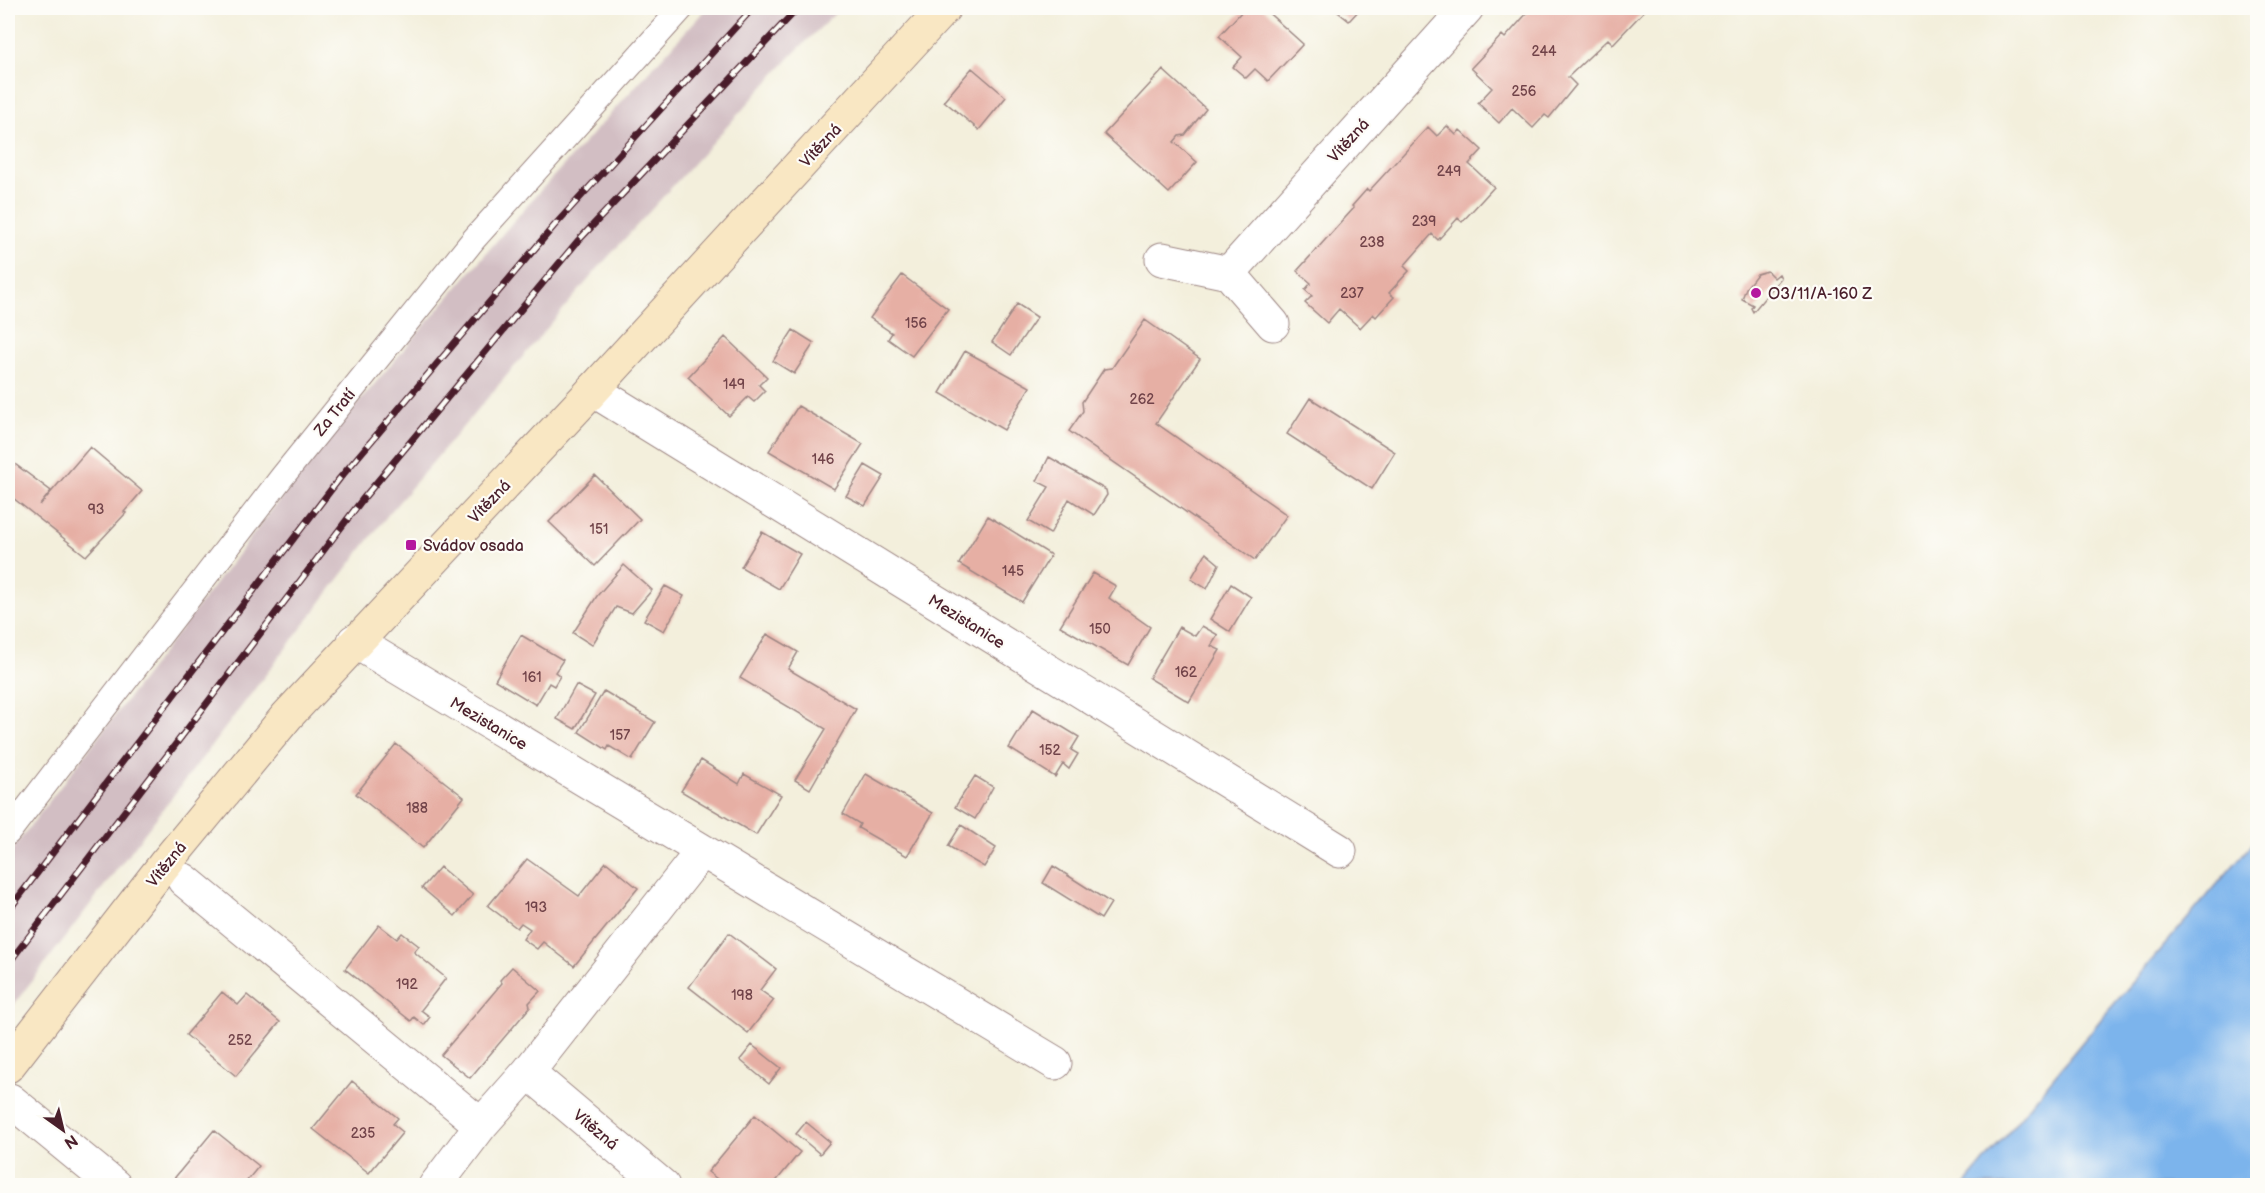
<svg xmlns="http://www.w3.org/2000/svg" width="2265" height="1193" font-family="'Balsamiq Sans',sans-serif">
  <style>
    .industrial { fill: #d2bec3 }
    .water { fill: #7cb4ec; stroke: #636a8c; stroke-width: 1.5 }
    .building { fill: #e6afa4 }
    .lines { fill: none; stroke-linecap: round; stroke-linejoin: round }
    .service-casing { stroke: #9e8784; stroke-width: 26 }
    .minor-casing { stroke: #9e8784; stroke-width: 35 }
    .secondary-casing { stroke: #9e8784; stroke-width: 35 }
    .service { stroke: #fff; stroke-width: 24 }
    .minor { stroke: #fff; stroke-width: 33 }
    .secondary { stroke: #f9e7c3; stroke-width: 33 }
    .rail-casing { stroke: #4a1f2b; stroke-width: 7 }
    .rail { stroke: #fdfcf7; stroke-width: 4.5; stroke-dasharray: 14; stroke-linecap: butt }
    .poi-dot { fill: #b5179e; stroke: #fdfcf7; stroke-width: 2 }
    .labels { text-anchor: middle; stroke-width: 4.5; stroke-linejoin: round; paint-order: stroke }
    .number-label { font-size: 14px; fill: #714349 }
    .street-label { font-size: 16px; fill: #4a1f2b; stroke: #fdfcf7 }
    .poi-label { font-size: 16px; fill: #4a1f2b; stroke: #fdfcf7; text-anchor: start }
  </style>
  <rect width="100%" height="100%" fill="#fdfcf7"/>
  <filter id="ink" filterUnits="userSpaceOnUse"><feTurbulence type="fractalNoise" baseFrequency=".0167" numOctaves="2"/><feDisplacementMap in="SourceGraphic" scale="12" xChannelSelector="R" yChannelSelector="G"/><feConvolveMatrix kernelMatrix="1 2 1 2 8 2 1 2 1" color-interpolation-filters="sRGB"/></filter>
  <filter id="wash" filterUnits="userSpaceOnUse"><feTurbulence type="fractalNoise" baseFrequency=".008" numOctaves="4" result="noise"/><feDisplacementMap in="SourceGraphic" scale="24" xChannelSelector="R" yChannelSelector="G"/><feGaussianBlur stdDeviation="1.35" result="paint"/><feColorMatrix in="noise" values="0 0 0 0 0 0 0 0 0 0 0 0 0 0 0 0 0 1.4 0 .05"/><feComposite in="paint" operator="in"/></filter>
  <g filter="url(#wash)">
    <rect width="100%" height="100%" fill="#f3efdc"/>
    <path class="industrial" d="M707 8H841L794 53 600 266 387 516 8 1012V855L313 456 529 203Z"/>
    <path class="water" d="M2257 838V1185H1965L2102 1018Z"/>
    <g id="blocks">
      <path class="building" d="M1245 8H1263L1303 44 1268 81 1255 69 1246 78 1233 67 1242 57 1219 36Z
        M1333 8H1361L1349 21Z
        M1528 8H1647L1613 44 1608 39 1568 77 1576 85 1549 118 1545 115 1533 128 1512 108 1499 123 1478 103 1492 88 1471 68 1502 35 1505 38 1528 12 1526 10Z
        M972 68 1006 97 979 130 944 101Z
        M1163 70 1206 109 1185 135 1179 136 1174 142 1197 162 1169 193 1104 134Z
        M1447 126 1456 135 1460 130 1482 150 1469 164 1494 187 1462 222 1458 218 1438 240 1432 234 1404 266 1409 271 1389 293 1394 297 1376 317 1373 314 1360 328 1339 309 1327 323 1305 303 1312 296 1305 290 1311 283 1297 271 1354 208 1352 206 1367 189 1369 191 1428 127 1437 136Z
        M1767 271 1774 278 1779 274 1781 278 1753 312 1751 308 1753 305 1742 299 1746 288 1757 274Z
        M902 275 948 309 912 356 888 339 892 333 870 318Z
        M1017 304 1037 317 1011 355 992 342Z
        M1145 320 1200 359 1156 423 1287 515 1255 560 1069 431 1083 411 1082 402 1104 369 1112 368Z
        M793 330 814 343 794 374 773 361Z
        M725 337 767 377 759 385 765 391 754 402 748 397 729 416 688 377Z
        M965 351 1030 387 1004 430 940 393Z
        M1310 398 1395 452 1372 489 1287 434Z
        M798 406 863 444 834 489 769 451Z
        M90 447 142 491 124 512 126 513 86 556 8 494V459L51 491 40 505Z
        M1049 457 1106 490 1107 495 1094 515 1069 499 1050 534 1028 521 1049 487 1037 481Z
        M865 465 884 476 865 506 846 496Z
        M595 475 640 519 595 566 549 522Z
        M988 516 1051 555 1022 602 959 564Z
        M762 532 800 554 779 589 741 567Z
        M1206 553 1219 564 1207 589 1191 579Z
        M624 565 652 590 632 613 616 607 592 645 573 633 597 596Z
        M1093 573 1116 586 1109 598 1150 627 1128 665 1060 626Z
        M1231 584 1251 597 1230 632 1210 619Z
        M665 586 684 596 664 631 644 620Z
        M1202 626 1218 635 1211 646 1220 650 1189 702 1149 678 1179 627 1195 636Z
        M767 634 798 652 788 669 856 709 810 789 795 780 826 729 740 678Z
        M521 635 563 660 555 672 560 676 554 686 549 683 536 705 495 680Z
        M576 685 595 695 575 729 557 719Z
        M604 691 655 722 632 760 609 746 607 750 579 732Z
        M1033 709 1079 737 1071 750 1078 754 1069 769 1063 764 1055 777 1009 748Z
        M396 744 464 797 423 848 356 794Z
        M701 760 739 784 744 774 781 795 756 835 681 791Z
        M866 774 933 813 907 856 858 828 860 824 843 814Z
        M975 776 993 787 975 819 955 807Z
        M961 825 996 848 984 867 948 846Z
        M527 859 579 896 606 862 638 888 574 966 543 942 537 949 523 939 530 929 521 923 517 928 488 906Z
        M1053 866 1111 903 1101 919 1043 883Z
        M440 867 473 895 455 916 422 888Z
        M379 925 397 939 402 933 419 946 414 952 446 978 421 1010 430 1017 424 1025 414 1017 411 1021 345 969Z
        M729 933 776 969 760 990 774 1000 748 1033 689 987Z
        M512 967 540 991 529 1003 530 1007 470 1078 441 1055 502 983 500 980Z
        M222 992 238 1005 247 995 280 1022 236 1076 186 1035Z
        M752 1045 781 1068 769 1084 740 1060Z
        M352 1081 398 1118 393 1124 403 1132 369 1173 313 1129Z
        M755 1115 800 1152 773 1185H725L708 1172Z
        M806 1122 830 1142 820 1154 796 1134Z
        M214 1130 259 1166 245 1183 248 1185H185L177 1179 172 1181Z"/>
    </g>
  </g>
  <g filter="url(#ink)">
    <use href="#blocks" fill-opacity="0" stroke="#9e8784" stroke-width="1.5"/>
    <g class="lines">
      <defs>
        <path id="service" d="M8 833 282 477 474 239 682 8"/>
        <path id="minor" d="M1162 259 1229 273 1467 8
          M1229 273 1273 324
          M593 390 1340 851
          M354 641 1055 1063
          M184 880 481 1125
          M528 1072 663 1186
          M10 1100 115 1186
          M435 1186 481 1125 528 1072 702 851"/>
        <path id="secondary" d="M8 1066 164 865 287 716 593 390 944 8"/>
      </defs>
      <use href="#service" class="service-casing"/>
      <use href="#minor" class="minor-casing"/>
      <use href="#secondary" class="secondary-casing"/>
      <use href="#service" class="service"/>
      <use href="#minor" class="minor"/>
      <use href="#secondary" class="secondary"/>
      <defs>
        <path id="rail" d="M8 911 340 478 554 226 753 8
          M8 964 362 500 577 242 798 8"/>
      </defs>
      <use href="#rail" class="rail-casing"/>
      <use href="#rail" class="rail"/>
    </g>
  </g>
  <g class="poi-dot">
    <circle cx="1756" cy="293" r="6"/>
    <rect x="405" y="539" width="12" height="12" rx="3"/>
  </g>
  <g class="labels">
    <g class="number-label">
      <text x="1544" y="56">244</text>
      <text x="1524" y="96">256</text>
      <text x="1449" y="176">249</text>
      <text x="1424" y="226">239</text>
      <text x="1372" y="247">238</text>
      <text x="1352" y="298">237</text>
      <text x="916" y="328">156</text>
      <text x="734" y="389">149</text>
      <text x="1142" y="404">262</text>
      <text x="823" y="464">146</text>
      <text x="96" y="514">93</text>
      <text x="599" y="534">151</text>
      <text x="1013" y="576">145</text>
      <text x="1100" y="634">150</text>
      <text x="1186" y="677">162</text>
      <text x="532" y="682">161</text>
      <text x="620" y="740">157</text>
      <text x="1050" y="755">152</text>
      <text x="417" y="813">188</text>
      <text x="536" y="912">193</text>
      <text x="407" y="989">192</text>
      <text x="742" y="1000">198</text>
      <text x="240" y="1045">252</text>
      <text x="363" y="1138">235</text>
    </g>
    <g class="street-label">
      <text transform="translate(1348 140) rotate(-48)" y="6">Vítězná</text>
      <text transform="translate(820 145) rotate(-47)" y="6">Vítězná</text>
      <text transform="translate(334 412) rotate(-51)" y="6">Za Tratí</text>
      <text transform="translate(489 501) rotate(-46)" y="6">Vítězná</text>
      <text transform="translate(967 621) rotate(32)" y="6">Mezistanice</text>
      <text transform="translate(489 723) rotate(31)" y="6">Mezistanice</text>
      <text transform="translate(166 864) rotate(-51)" y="6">Vítězná</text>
      <text transform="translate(596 1129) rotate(40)" y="6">Vítězná</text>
    </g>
    <g class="poi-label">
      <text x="1768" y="299">O3/11/A-160 Z</text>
      <text x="423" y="551">Svádov osada</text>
    </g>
  </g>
  <rect width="2265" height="1193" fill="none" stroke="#fdfcf7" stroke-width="30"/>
  <g transform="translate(63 1130) rotate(146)" stroke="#fdfcf7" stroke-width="4.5" paint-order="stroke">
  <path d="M0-4.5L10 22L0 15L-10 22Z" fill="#4a1f2b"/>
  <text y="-9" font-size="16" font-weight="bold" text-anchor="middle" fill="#4a1f2b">N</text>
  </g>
</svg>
